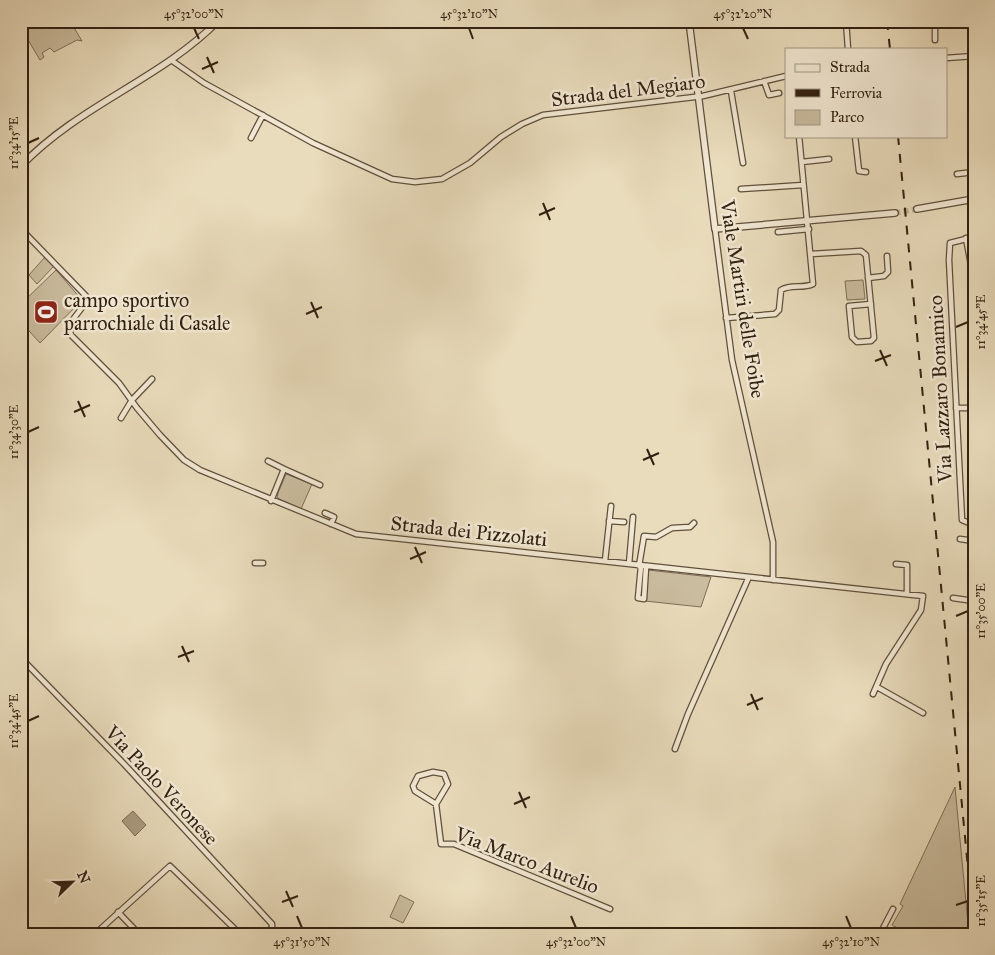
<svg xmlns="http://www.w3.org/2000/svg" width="995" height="955" font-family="'IM FELL Great Primer',serif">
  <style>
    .green { fill: #cabc9f; stroke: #7e6e58 }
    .water { fill: #aa9c82; stroke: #7a6a55 }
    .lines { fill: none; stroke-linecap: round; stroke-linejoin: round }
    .tertiary-tunnel { stroke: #c4b69a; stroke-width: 5.5; stroke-dasharray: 5.5 3; stroke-linecap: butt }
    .minor-casing { stroke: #5f4f3c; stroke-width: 7 }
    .tertiary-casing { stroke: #5f4f3c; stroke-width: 8 }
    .minor { stroke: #f1e8d3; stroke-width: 4.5 }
    .tertiary { stroke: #f1e8d3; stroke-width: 5.5 }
    .rail { stroke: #312011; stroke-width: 2; stroke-dasharray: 9 9; stroke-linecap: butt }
    .ticks { fill: none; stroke: #312011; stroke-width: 2 }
    .labels { text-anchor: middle; stroke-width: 5; stroke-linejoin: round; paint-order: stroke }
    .street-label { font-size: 20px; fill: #312011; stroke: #f1e8d3 }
    .poi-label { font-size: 20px; fill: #312011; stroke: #f1e8d3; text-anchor: start }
    .neatline { fill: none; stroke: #312011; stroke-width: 2 }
    .ticks-label { font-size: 12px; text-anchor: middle; fill: #312011 }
  </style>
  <rect width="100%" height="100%" fill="#e9dcbc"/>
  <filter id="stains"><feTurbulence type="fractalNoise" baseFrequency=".004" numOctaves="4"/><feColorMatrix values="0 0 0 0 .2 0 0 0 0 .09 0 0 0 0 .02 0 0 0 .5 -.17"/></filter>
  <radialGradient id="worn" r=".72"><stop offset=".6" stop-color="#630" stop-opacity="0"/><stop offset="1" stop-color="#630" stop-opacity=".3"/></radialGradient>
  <path class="green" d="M21 21H35L40 29 48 24 51 28 58 24 57 21H70L82 41 77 40 54 52 50 48 42 53 44 57 40 60 21 28Z
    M45 257 54 266 37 284 29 275Z
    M56 270 82 300 40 343 21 322V304Z
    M863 280 865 299 847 300 845 281Z
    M286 474 312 484 301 509 277 498 278 493Z
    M648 570 711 577 701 607 645 601Z
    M955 787 969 934H918L909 929 906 933 892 925 903 906 900 904Z
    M400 895 414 902 403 923 390 917Z"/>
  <path class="water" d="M133 811 146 825 135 836 122 821Z"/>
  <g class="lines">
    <path class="tertiary-tunnel" d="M895 213 917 209"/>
    <defs>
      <path id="minor" d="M846 21 848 49
        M935 40V21
        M946 58 974 56
        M171 60 204 83 313 143 392 179 415 182 442 179 470 163 501 137 522 124 543 115 703 96 786 76
        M764 81 769 95 779 93
        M731 91 743 163
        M855 136 859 171 866 172
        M251 138 263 115
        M802 162 829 159
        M957 174 974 172
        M741 189 803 185
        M21 229 86 296 87 301 68 326 71 335 119 383 137 408 160 435 184 460 200 470 356 534 923 596 921 610 886 664 873 694
        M715 229 732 360 773 542V580
        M778 232 809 229
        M974 237 950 243 949 260 962 520 974 525
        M966 238 974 281
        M811 254 861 251 866 255 874 338 871 341 857 342 852 337 849 306 871 304
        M868 278 884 276 888 272 887 256
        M726 318 775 314 779 310 781 290C791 284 803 289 813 284L799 136
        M956 408H974
        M121 418 132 400 152 379
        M268 461 284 469
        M271 501 284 469 320 485
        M325 513 334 517 331 524
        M609 521 624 522
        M960 539 974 541
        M605 561 611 506
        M255 563H263
        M629 564 633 517
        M896 564 907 565V594
        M639 566 644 536 656 537 672 528 690 527 694 523
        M641 566 638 598 644 599 646 567
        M953 598 974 601
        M21 658 125 765 272 924V928L265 934
        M877 687 923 713
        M675 749 688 714 748 579
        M433 772 444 774 448 784 436 804 415 791 413 786 418 776Z
        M436 804 441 844H454L610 909
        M118 912 139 934
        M95 934 170 866 240 934
        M880 934 893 909"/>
      <path id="tertiary" d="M689 21 715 229 895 213
        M21 166C79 105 161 79 218 21
        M917 209 974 199"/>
    </defs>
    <use href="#minor" class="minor-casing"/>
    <use href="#tertiary" class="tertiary-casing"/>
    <use href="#minor" class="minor"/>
    <use href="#tertiary" class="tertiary"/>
    <path class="rail" d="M887 21 890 49
      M898 136 974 931"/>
  </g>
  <path class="ticks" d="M194 28 199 39M469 28 473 39M743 28 748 39M207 57 214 73M202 69 218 62M28 143 39 138M543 203 550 220M539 215 555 208M311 302 318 318M306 314 322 307M956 327 968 322M880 350 887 366M875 361 891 355M78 401 85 417M74 412 90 405M28 432 39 427M647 449 654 465M643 460 659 453M415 547 422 563M410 559 426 552M956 616 968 611M182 646 189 662M178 657 194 651M751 694 758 710M747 705 763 698M28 721 39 716M519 792 526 808M514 804 530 797M286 891 293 907M282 902 298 896M956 905 968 901M297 916 302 928M571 916 576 928M846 916 851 928"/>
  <defs>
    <symbol id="stadium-square" viewBox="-11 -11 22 22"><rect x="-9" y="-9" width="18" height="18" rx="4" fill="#8f2418" stroke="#f1e8d3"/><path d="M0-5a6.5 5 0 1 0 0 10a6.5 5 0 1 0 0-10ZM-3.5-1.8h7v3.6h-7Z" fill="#fff"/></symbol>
  </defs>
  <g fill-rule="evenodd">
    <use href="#stadium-square" x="32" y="298" width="28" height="28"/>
  </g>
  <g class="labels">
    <g class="street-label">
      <text transform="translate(628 90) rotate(-7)" y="7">Strada del Megiaro</text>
      <text transform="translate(743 299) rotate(81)" y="7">Viale Martiri delle Foibe</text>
      <text transform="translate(940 389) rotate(-93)" y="7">Via Lazzaro Bonamico</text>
      <text transform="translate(469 531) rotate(6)" y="7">Strada dei Pizzolati</text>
      <text transform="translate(162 785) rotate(47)" y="7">Via Paolo Veronese</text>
      <text transform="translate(527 860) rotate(21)" y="7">Via Marco Aurelio</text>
    </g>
    <g class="poi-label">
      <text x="64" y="307">campo sportivo<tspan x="64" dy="23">parrochiale di Casale</tspan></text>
    </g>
  </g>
  <rect width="995" height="955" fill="none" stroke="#e9dcbc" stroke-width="55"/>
  <rect x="785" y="48" width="162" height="90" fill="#f1e8d3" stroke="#a49885"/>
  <rect x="795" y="64" width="25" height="8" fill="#f1e8d3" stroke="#a49885"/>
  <text x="830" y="72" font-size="15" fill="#312011">Strada</text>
  <rect x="795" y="89" width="25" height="8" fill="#312011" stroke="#a49885"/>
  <text x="830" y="98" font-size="15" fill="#312011">Ferrovia</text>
  <rect x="795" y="110" width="25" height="15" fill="#cabc9f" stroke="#a49885"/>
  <text x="830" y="122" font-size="15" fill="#312011">Parco</text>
  <g transform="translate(72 882) rotate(67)" stroke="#f1e8d3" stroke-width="4" paint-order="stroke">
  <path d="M0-4L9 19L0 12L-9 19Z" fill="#312011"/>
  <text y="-8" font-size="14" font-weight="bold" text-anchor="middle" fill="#312011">N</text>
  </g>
  <rect x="28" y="28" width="940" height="900" class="neatline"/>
  <g class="ticks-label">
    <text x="194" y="18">45°32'00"N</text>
    <text x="469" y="18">45°32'10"N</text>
    <text x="743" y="18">45°32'20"N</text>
    <text transform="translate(14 143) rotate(-90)" y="4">11°34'15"E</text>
    <text transform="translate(981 322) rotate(-90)" y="4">11°34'45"E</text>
    <text transform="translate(14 432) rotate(-90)" y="4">11°34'30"E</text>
    <text transform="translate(981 611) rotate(-90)" y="4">11°35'00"E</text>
    <text transform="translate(14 721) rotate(-90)" y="4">11°34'45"E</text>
    <text transform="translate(981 901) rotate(-90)" y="4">11°35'15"E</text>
    <text x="302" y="946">45°31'50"N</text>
    <text x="576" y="946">45°32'00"N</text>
    <text x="851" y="946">45°32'10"N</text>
  </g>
  <rect width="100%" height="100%" filter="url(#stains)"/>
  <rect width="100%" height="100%" fill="url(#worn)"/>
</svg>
